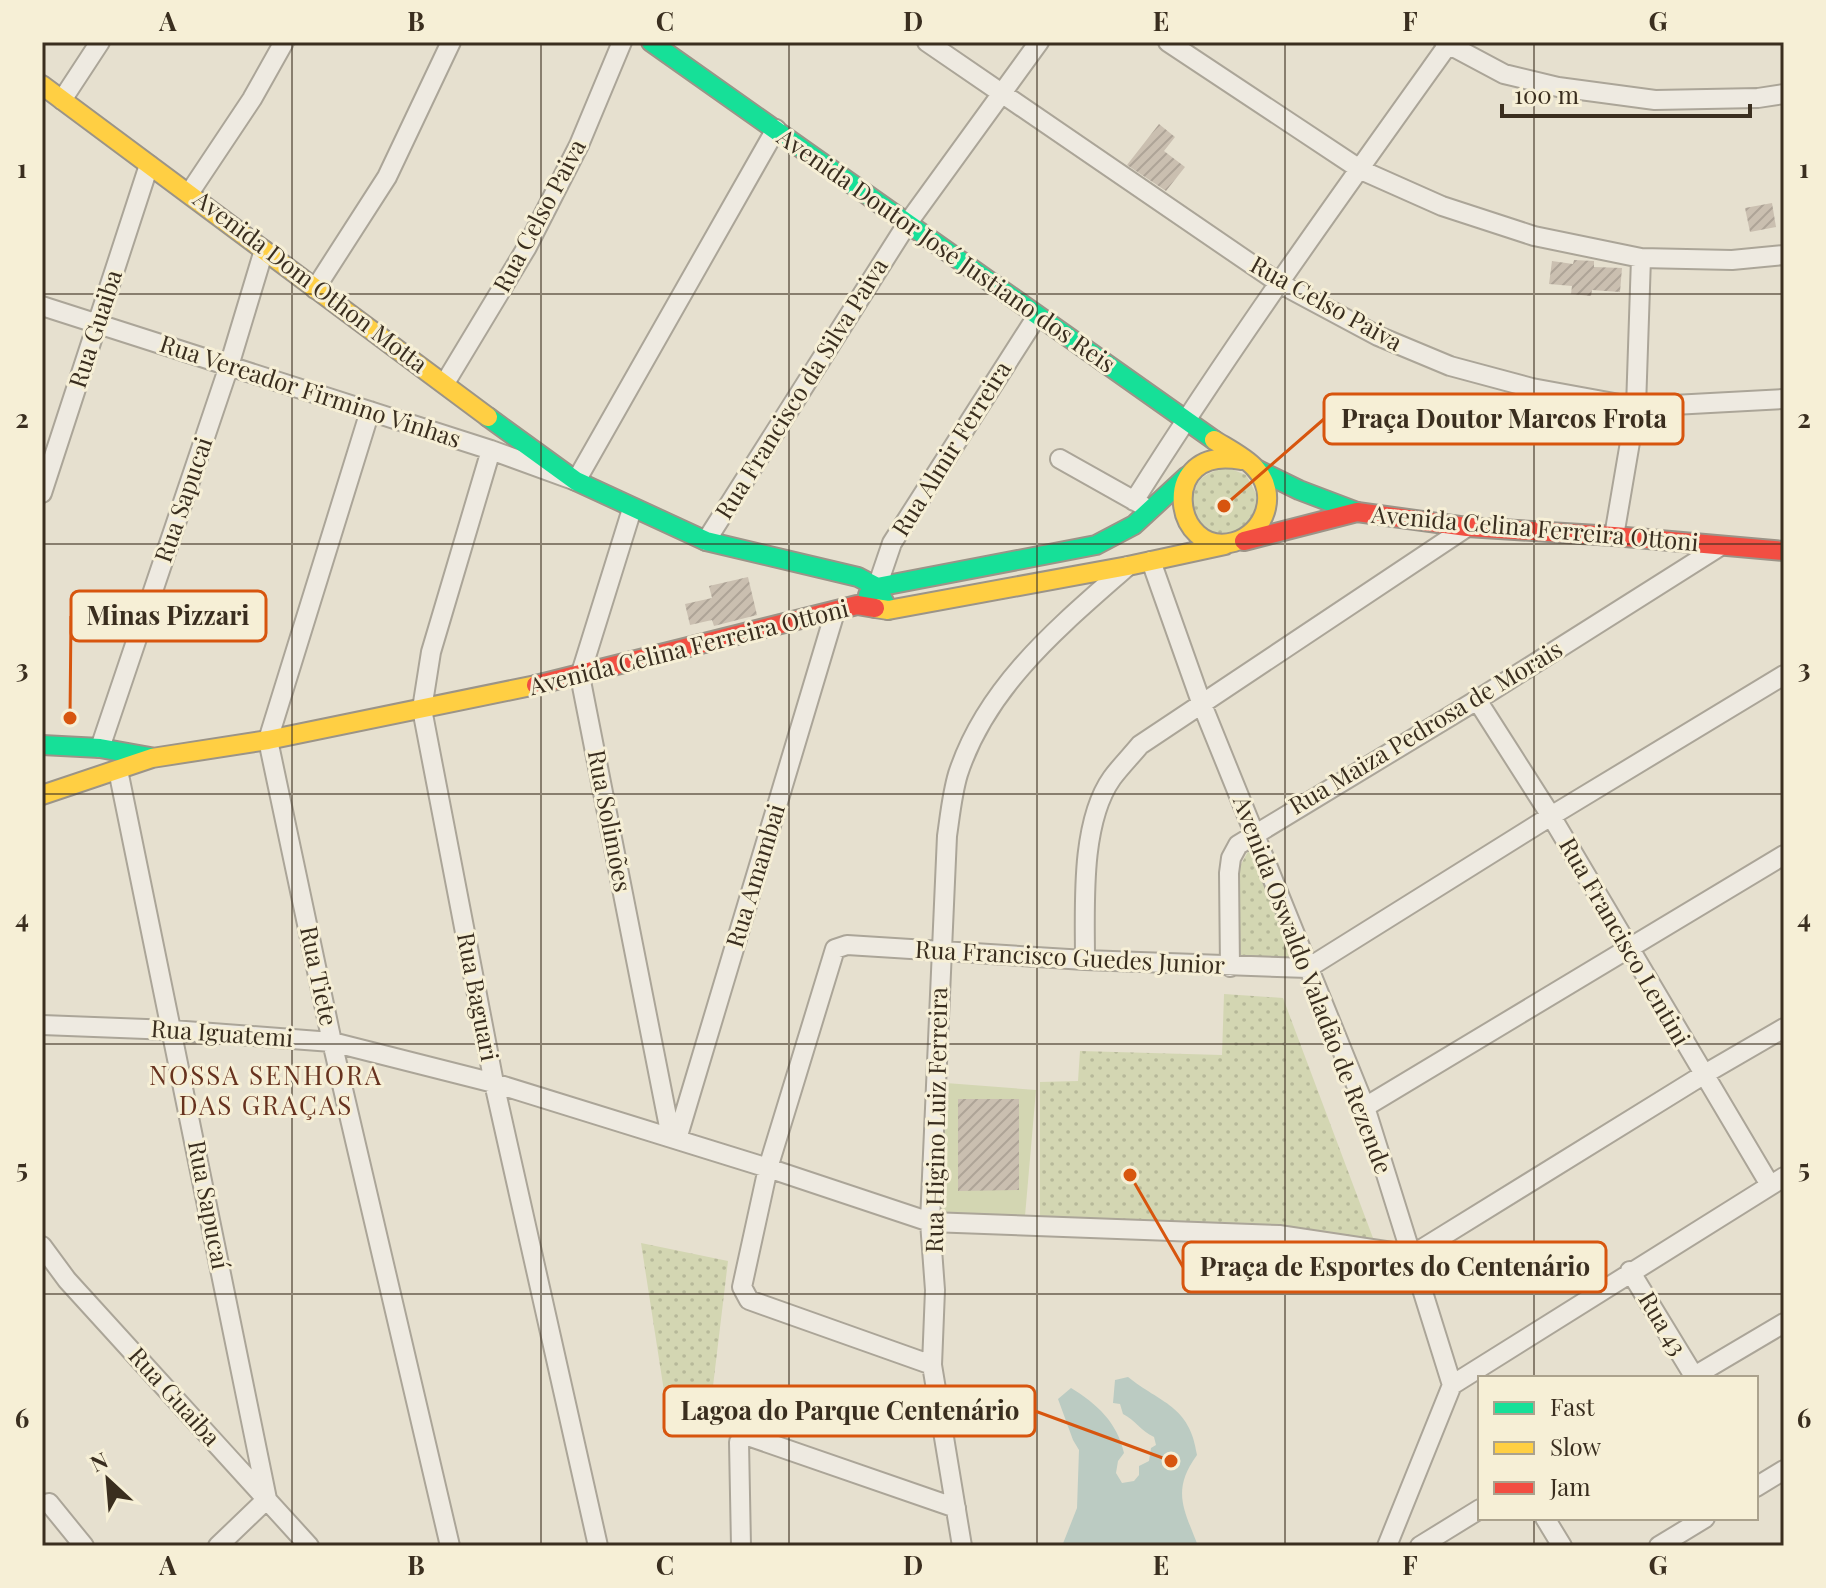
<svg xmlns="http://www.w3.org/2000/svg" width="1826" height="1588" font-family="'Playfair Display',serif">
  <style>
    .grass { fill: #d3d6b2 }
    .park { fill: url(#park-dots) }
    .water { fill: #bbcbc2 }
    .building { fill: url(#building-hatch) }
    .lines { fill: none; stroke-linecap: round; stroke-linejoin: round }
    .street-casing { stroke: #aba598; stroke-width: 22 }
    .fast-casing { stroke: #9b9488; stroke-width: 22 }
    .slow-casing { stroke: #9b9488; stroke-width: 22 }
    .jam-casing { stroke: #9b9488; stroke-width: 22 }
    .street { stroke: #eeeae1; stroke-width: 18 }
    .fast { stroke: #16e098; stroke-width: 18 }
    .slow { stroke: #ffcf43; stroke-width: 18 }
    .jam { stroke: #f24e42; stroke-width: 18 }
    .grid { fill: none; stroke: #3a2e1f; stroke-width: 2; stroke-opacity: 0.55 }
    .labels { text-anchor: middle; stroke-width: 6; stroke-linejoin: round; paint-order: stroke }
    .street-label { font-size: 24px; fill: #3a2e1f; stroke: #f6efd6 }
    .neighbourhood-label { font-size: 26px; letter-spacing: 2px; fill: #67321f; stroke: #f6efd6 }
    .leader { fill: none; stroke: #d7550e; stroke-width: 3 }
    .callout-dot { fill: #d7550e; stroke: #f6efd6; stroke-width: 3 }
    .callout { fill: #f6efd6; stroke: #d7550e; stroke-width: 3 }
    .callout-label { font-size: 26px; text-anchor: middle; font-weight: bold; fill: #3a2e1f }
    .neatline { fill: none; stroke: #3a2e1f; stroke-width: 3 }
    .grid-label { font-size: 26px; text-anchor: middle; font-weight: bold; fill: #3a2e1f }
  </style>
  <defs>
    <pattern id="park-dots" width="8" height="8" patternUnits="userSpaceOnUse" patternTransform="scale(2)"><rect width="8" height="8" fill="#d3d6b2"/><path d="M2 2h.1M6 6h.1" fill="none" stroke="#b6b899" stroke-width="1.8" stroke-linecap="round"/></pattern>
    <pattern id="building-hatch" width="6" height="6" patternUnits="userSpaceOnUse" patternTransform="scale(2)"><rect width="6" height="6" fill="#cabfb0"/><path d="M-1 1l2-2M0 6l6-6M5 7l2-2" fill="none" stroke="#aea497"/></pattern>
  </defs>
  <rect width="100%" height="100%" fill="#e6e0cf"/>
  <path class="grass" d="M946 1083 1036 1090 1025 1216 939 1212Z"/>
  <path class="park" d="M1226 467 1246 475 1260 501 1258 516 1218 543 1189 511C1197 481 1195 477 1226 467Z
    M1255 838 1302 962 1233 959 1237 872Z
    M1224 994 1283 998 1373 1238 1220 1225 1040 1217V1082L1078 1081 1080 1051 1222 1055Z
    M641 1243 728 1261 710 1411 668 1417Z"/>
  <path class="water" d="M1128 1377C1160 1403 1190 1405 1197 1455 1171 1491 1184 1509 1198 1546H1062L1077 1508 1079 1450 1073 1440 1058 1399 1071 1388C1097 1404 1117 1422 1124 1453L1118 1461 1116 1473 1122 1483 1134 1481 1139 1475V1466L1149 1461 1151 1448 1156 1445 1154 1437C1141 1431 1135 1420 1123 1414L1120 1404 1113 1403 1115 1380Z"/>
  <path class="building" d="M1159 124 1175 137 1164 151 1185 167 1166 191 1127 165Z
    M1772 203 1776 227 1750 232 1745 208Z
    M1574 260 1594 261V267L1622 268 1620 292 1592 290 1591 296 1571 294 1572 286 1549 284 1552 261 1573 264Z
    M748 577 757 615 714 626 712 620 690 625 685 604 712 598 709 586Z
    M958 1099H1019V1190L958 1191Z"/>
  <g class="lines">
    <defs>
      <path id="street" d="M927 42 1279 283 1378 336 1450 366 1532 388 1636 407 1784 399
        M1168 42 1361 170 1442 206 1534 236 1641 258 1732 260 1784 255
        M1444 42 1504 74 1558 87 1655 100 1758 98 1784 94
        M62 100 100 42
        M190 192 252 99 284 42
        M315 289 387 177 451 42
        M42 306 491 450 576 481 776 129
        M445 383 527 247 579 145 622 42
        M370 411 268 740 332 1042 450 1546
        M491 450 431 652 422 709 494 1083 598 1546
        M1060 459 1142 505
        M42 493 149 165
        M1134 501C1233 344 1342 193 1450 42
        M632 509 580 676 671 1137
        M1614 536 1636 407 1641 258
        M706 541 907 224 1039 42
        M1151 561 1201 702 1365 1107 1452 1385 1387 1546
        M877 587 892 543 1037 316
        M1477 700 1551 816 1770 1185
        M100 748 229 366 264 250
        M118 770 267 1499 218 1546
        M1085 960C1085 906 1080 823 1112 778 1120 767 1131 756 1140 745L1467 527
        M1230 967 1229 873 1231 858 1238 845 1477 700 1719 547
        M42 1025 172 1030 332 1042 494 1083 768 1168 930 1222 1279 1235 1412 1255 1703 1075 1784 1028
        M1365 1107 1784 855
        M677 1139 835 612
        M42 1246 67 1280 309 1546
        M1630 1271 1694 1376
        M932 1365 749 1300 742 1287 768 1168 835 949 847 945 1085 960 1308 968 1551 816 1784 675
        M1691 1378 1784 1323
        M1452 1385 1784 1177
        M1756 1487 1784 1470
        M49 1503 84 1546
        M1545 1518 1562 1546
        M741 1546 739 1442 745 1435 956 1508
        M962 1546 932 1365 935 1290 930 1222 947 836C950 816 952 794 958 774 987 685 1060 626 1128 566
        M1420 1546 1480 1509
        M1659 1546 1705 1518"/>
      <path id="fast" d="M651 42 1214 440
        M488 417 576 481 706 541 858 577 877 587 888 610
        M1256 469 1299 490 1357 512
        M868 595 877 587 1096 545 1134 525 1187 476
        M42 745 100 748 150 757"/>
      <path id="slow" d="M42 85 488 417
        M1214 440C1227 448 1245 457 1255 468 1279 494 1265 533 1234 542 1173 559 1156 444 1241 460
        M875 608 888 610 1128 566 1225 545
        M42 795 152 758 268 740 536 685"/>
      <path id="jam" d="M1244 541 1357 512 1467 527 1614 536 1784 551
        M536 685 857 605 875 608"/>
    </defs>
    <use href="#street" class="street-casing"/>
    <use href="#fast" class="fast-casing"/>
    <use href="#slow" class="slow-casing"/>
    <use href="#jam" class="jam-casing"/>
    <use href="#street" class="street"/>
    <use href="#fast" class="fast"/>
    <use href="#slow" class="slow"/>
    <use href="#jam" class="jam"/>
  </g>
  <path class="grid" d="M292 42V1546M541 42V1546M789 42V1546M1037 42V1546M1285 42V1546M1534 42V1378M42 294H1784M42 544H1784M42 794H1784M42 1044H1784M42 1294H1784M1534 1518V1546"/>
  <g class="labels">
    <g class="street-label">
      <text transform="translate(540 216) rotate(-62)" y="8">Rua Celso Paiva</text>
      <text transform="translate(946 251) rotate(35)" y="8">Avenida Doutor José Justiano dos Reis</text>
      <text transform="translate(310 282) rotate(37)" y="8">Avenida Dom Othon Motta</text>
      <text transform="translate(1326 304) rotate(29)" y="8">Rua Celso Paiva</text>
      <text transform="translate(96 329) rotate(-72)" y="8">Rua Guaiba</text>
      <text transform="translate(802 389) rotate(-58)" y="8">Rua Francisco da Silva Paiva</text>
      <text transform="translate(310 392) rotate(18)" y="8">Rua Vereador Firmino Vinhas</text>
      <text transform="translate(952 449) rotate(-58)" y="8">Rua Almir Ferreira</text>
      <text transform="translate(184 500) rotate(-71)" y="8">Rua Sapucai</text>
      <text transform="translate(1535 529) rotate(5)" y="8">Avenida Celina Ferreira Ottoni</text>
      <text transform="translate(689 648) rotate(-14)" y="8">Avenida Celina Ferreira Ottoni</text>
      <text transform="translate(1426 728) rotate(-31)" y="8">Rua Maiza Pedrosa de Morais</text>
      <text transform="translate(609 821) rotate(79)" y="8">Rua Solimões</text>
      <text transform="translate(756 876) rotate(-73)" y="8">Rua Amambai</text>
      <text transform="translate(1624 942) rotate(60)" y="8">Rua Francisco Lentini</text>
      <text transform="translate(1070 958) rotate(3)" y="8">Rua Francisco Guedes Junior</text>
      <text transform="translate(318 976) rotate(78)" y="8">Rua Tiete</text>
      <text transform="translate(1312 985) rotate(69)" y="8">Avenida Oswaldo Valadão de Rezende</text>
      <text transform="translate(477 997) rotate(79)" y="8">Rua Baguari</text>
      <text transform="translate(222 1034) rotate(4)" y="8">Rua Iguatemi</text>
      <text transform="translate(937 1120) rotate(-89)" y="8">Rua Higino Luiz Ferreira</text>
      <text transform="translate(208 1205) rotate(79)" y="8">Rua Sapucaí</text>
      <text transform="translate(1662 1324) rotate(59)" y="8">Rua 43</text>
      <text transform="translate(174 1397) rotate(48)" y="8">Rua Guaiba</text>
    </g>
    <g class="neighbourhood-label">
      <text x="266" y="1085">NOSSA SENHORA<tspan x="266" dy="30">DAS GRAÇAS</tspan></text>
    </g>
  </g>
  <path class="leader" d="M1224 506L1324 419M70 718L71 616M1130 1175L1183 1267M1171 1461L1035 1411"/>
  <g class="callout-dot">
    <circle cx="1224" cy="506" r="8"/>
    <circle cx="70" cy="718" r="8"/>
    <circle cx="1130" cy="1175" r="8"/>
    <circle cx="1171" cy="1461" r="8"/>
  </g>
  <g class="callout">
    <rect x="1324" y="394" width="359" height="50" rx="8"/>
    <rect x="71" y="591" width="195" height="50" rx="8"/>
    <rect x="1183" y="1242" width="423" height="50" rx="8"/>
    <rect x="664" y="1386" width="371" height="50" rx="8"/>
  </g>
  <g class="callout-label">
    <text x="1504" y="428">Praça Doutor Marcos Frota</text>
    <text x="168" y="625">Minas Pizzari</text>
    <text x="1395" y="1276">Praça de Esportes do Centenário</text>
    <text x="850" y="1420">Lagoa do Parque Centenário</text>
  </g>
  <rect width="1826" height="1588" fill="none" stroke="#f6efd6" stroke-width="88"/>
  <rect x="1478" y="1376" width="280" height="144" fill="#f6efd6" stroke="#aba28d" stroke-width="2"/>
  <rect x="1494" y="1402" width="40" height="12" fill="#16e098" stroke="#aba28d" stroke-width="2"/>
  <text x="1550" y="1416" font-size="24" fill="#3a2e1f">Fast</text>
  <rect x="1494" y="1442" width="40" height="12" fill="#ffcf43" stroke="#aba28d" stroke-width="2"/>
  <text x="1550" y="1456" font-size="24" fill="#3a2e1f">Slow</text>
  <rect x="1494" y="1482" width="40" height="12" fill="#f24e42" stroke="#aba28d" stroke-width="2"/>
  <text x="1550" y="1496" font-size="24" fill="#3a2e1f">Jam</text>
  <g transform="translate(108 1480) rotate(334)" stroke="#f6efd6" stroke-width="6" paint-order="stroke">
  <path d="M0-6L14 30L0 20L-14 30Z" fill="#3a2e1f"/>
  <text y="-12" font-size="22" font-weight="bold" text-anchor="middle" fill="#3a2e1f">N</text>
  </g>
  <path d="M1502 104v12h248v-12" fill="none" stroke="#3a2e1f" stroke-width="4"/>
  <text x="1514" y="104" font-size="24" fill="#3a2e1f" stroke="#f6efd6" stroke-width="6" paint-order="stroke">100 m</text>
  <rect x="44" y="44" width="1738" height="1500" class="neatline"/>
  <g class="grid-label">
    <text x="168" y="31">A</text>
    <text x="416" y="31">B</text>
    <text x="665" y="31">C</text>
    <text x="913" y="31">D</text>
    <text x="1161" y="31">E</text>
    <text x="1410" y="31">F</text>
    <text x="1658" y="31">G</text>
    <text x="22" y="178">1</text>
    <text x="1804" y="178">1</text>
    <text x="22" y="428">2</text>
    <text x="1804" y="428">2</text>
    <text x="22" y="678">3</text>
    <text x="1804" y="678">3</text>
    <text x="22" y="928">4</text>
    <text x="1804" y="928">4</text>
    <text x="22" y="1178">5</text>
    <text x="1804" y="1178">5</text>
    <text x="22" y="1428">6</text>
    <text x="1804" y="1428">6</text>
    <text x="168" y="1575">A</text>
    <text x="416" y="1575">B</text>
    <text x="665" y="1575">C</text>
    <text x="913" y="1575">D</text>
    <text x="1161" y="1575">E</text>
    <text x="1410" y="1575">F</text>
    <text x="1658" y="1575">G</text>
  </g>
</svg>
